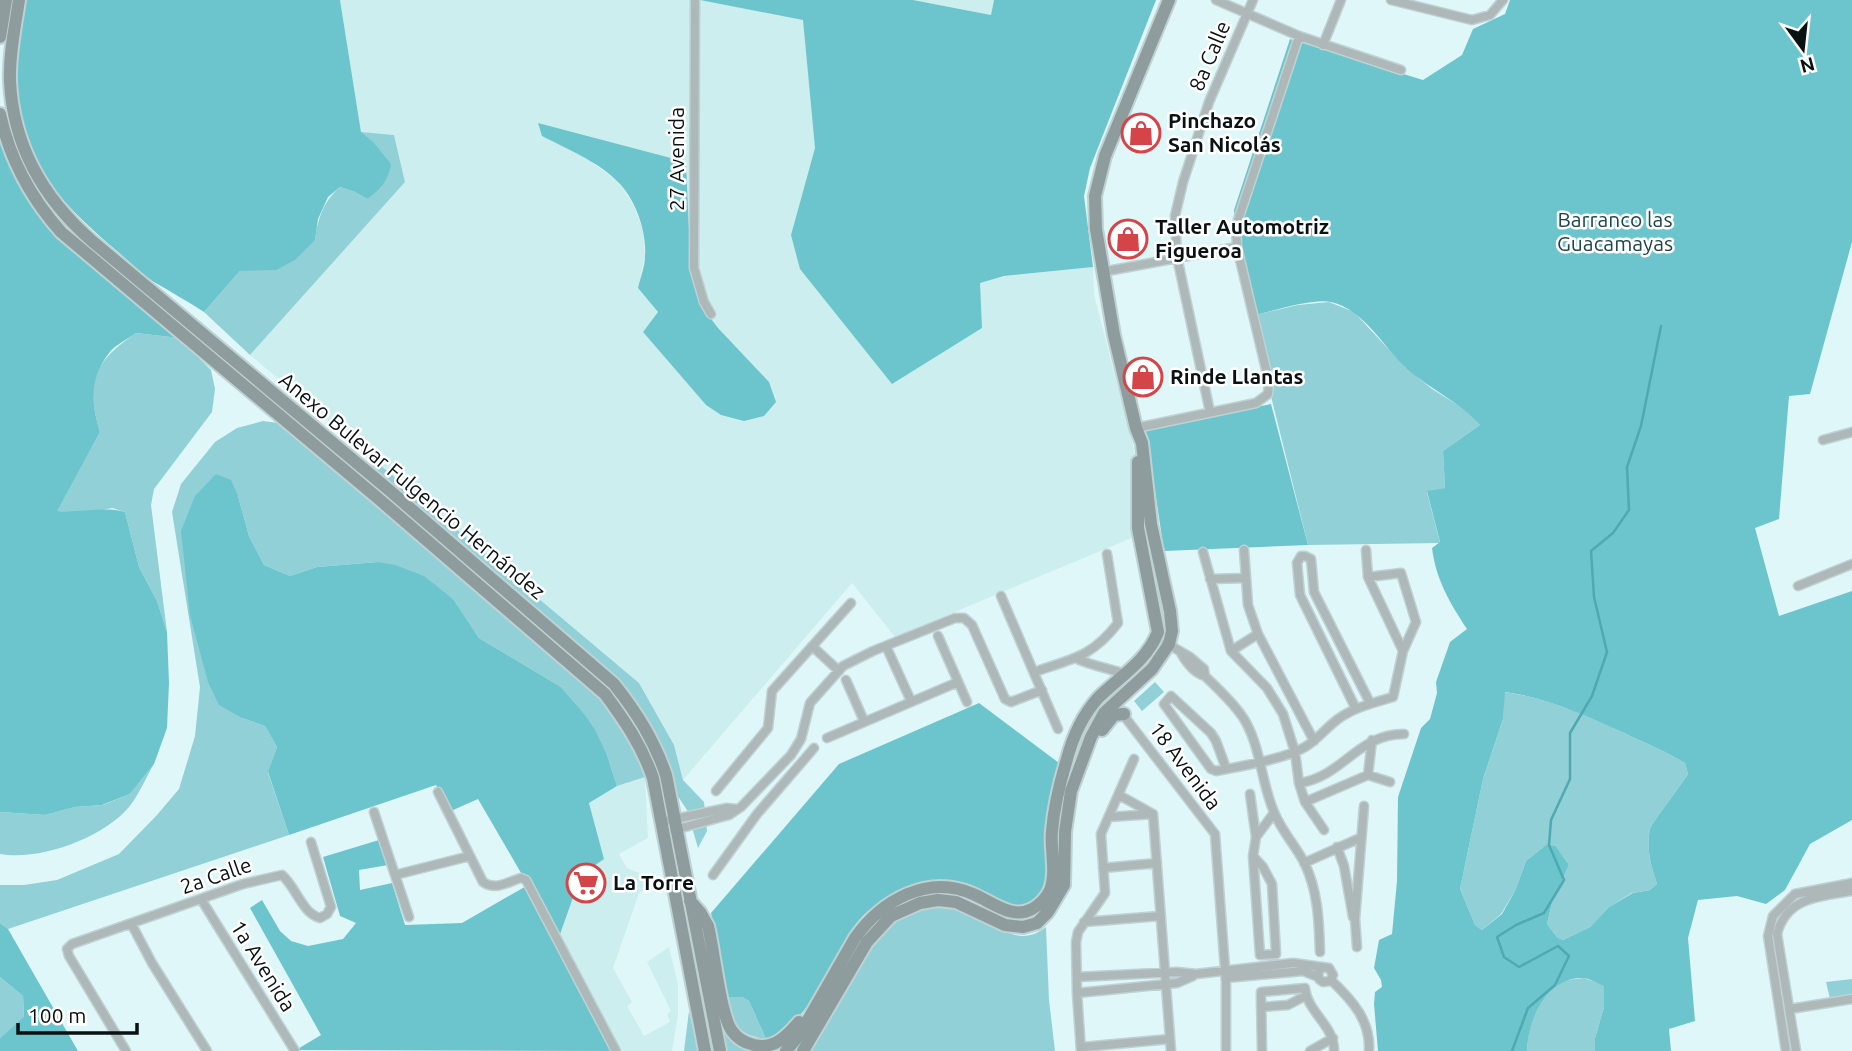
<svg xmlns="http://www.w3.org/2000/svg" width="1852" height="1051" font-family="Ubuntu,sans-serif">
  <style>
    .built { fill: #cdeeef; fill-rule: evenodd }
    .green { fill: #91d0d6 }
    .forest { fill: #6cc5cd; fill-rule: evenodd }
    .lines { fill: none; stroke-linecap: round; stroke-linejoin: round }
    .stream { stroke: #4fa9b1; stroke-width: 2.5 }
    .street-casing { stroke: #bed2d4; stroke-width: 11 }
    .secondary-casing { stroke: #bed2d4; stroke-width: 16 }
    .street { stroke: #afb8b9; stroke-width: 8 }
    .secondary { stroke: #8e9c9d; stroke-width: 12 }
    .labels { text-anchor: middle; stroke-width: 5; stroke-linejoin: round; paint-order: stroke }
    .street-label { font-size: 21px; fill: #091112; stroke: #fff }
    .poi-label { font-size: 21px; font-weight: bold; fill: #091112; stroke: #fff; text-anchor: start }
    .park-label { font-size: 21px; fill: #1d464a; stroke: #fff }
  </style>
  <rect width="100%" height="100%" fill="#e0f7f9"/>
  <path class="built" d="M340 0H700L803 19 815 148 791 235 979 283 1004 276 1093 267 1094 295 1134 449 1136 473 1131 507 1134 537 895 637 852 583 683 780 674 745 639 683 250 355 405 182 394 135 361 132ZM686 163 691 275 702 307 718 328 721 415 706 405 643 332 658 312 638 288 645 256 643 230 634 206 618 181 594 164Z
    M913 0H994L991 15Z
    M645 777 648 838 619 854 627 868 639 873 638 879 654 872 657 884 639 893 613 968 632 1002 627 1006 644 1036 670 1022 667 1014 671 1011 647 962 669 947 678 985V1015L672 1051H618L558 940 581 875 604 859 589 803 617 786Z"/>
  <path class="green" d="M361 132 394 135 405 182 250 355 204 312 240 271 253 269 315 240C318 218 323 202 340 187L355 192 367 199Z
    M1329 302 1354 312 1405 367 1432 389 1469 412 1480 425 1443 451 1445 488 1427 492 1440 543 1308 545 1251 316 1298 305Z
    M136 333 179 338 211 370 215 389 212 412 154 489 151 505 167 632 157 601 139 567 125 512 112 508 93 512 56 511 100 432C85 381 93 363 136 333Z
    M263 421 278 423 611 706 632 739 645 777 617 786 607 755 582 711 561 687 479 638 454 600 378 562 317 567 290 576 264 565 249 536 238 496 242 718 265 726 277 747 268 773 289 835 8 929 0 923V885H24L57 880 119 854 157 815 179 789 195 736 200 687 172 512 181 484 215 442 237 428Z
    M360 448 639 683 674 745 683 780 704 802 707 831 698 848 687 810 675 792 659 741 646 718 628 696 380 477Z
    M1155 682 1164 692 1142 711 1134 701Z
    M1504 692C1548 698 1582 714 1622 732 1643 742 1665 751 1685 763L1688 774C1682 784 1651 824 1650 829 1646 849 1651 866 1657 884L1650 890 1632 893 1609 907 1590 927 1563 940 1557 937 1547 924 1552 903 1569 865 1556 846 1547 844 1526 861 1515 891 1501 914 1482 930 1475 925 1460 889 1483 779 1503 719Z
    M154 764C146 777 139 795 129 807 103 838 40 861 0 854V812L45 815 75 807 103 805 130 794Z
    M928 906C937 906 947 905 956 906 989 912 1011 954 1046 927L1049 1000 1055 1051H810L866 953 896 917Z
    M698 915 703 921 725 1021 743 1043 786 1040 780 1051H724Z
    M0 977 23 996 24 1018 0 1038Z
    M1584 978 1604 985V1007L1595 1038V1051H1527C1528 1025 1537 996 1561 982 1567 979 1577 979 1584 978Z
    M1852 979V999L1831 1003 1826 982Z
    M728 997H742L749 1001 766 1039C735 1034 735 1025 728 997Z
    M689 1011 698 1051H684Z"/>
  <path class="forest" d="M26 0H340L361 132 374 143 391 164C388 181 381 189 367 199L355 192 340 187 328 197 318 219 315 240 295 260 276 270 240 271 204 312C187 301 171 292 154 282 141 274 129 261 117 251 70 211 22 166 16 101 12 68 21 32 26 0Z
    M700 0H913L991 15 994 0H1156L1090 168 1084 196 1093 267 1004 276 980 283 982 328 892 384 800 269 791 235 815 148 803 20Z
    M1510 0H1852V242L1810 394 1789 396 1779 519 1755 528 1779 616 1852 591V820L1810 844 1785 890 1766 904 1737 896 1698 900 1688 938 1695 1021 1669 1029 1671 1051H1595V1038L1604 1007V986C1597 983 1589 978 1582 978 1545 978 1528 1020 1527 1051H1378L1374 1004 1375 992 1382 987 1381 980 1374 968 1379 940 1392 934 1397 881 1398 797 1421 728 1430 719 1437 693 1436 682 1450 642 1467 629C1450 603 1436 580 1432 548L1440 542 1427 491 1445 488 1443 451 1480 425C1460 402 1430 389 1407 369 1383 347 1365 310 1331 302 1312 298 1270 312 1251 316L1235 234 1234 210 1290 39 1423 80 1462 55 1473 29 1505 14ZM1505 692C1548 698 1582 714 1622 732 1643 742 1665 751 1685 763L1688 774C1682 784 1651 824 1650 829 1646 849 1651 866 1657 884L1650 890 1633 893 1609 907 1590 927 1563 940 1557 937 1547 924 1552 903 1569 865 1556 846 1547 844 1526 861 1515 891 1502 914 1482 930 1475 925 1460 889 1483 779 1503 719Z
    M538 123 686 162 691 275 702 307 718 328 769 382 776 402 764 416 744 421 721 415 706 405 643 332 658 312 638 288C640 278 645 267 645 256 647 231 635 198 617 181 597 161 567 149 542 136Z
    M0 134 17 183 55 231 179 338 136 333C128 339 115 345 109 353 89 379 91 402 100 432L57 511C79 513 105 506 125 512L139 567 157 601 167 632 169 683 167 728 154 764 130 794 102 805 75 807 45 815 0 812Z
    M1271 404 1308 545 1164 551 1146 431Z
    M216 474 231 480 238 496 249 536 264 565 290 576 317 567 378 562 395 565 424 576 454 600 479 638 561 687 582 711 595 730 607 755 617 786 589 803 604 859 581 875 558 940 618 1051 296 1050 321 1035 250 908 262 900 280 931 291 941 308 946 343 939 356 923 340 916 323 857 379 840 388 865 359 870 360 890 392 883 405 925 462 923 528 885 478 799 451 811 436 785 289 835 268 772 277 747 265 726 242 718 219 705 208 682 190 615 181 531 195 496Z
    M979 703 1059 763 1049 878C1046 890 1041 897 1031 903 1008 915 988 890 968 884 946 878 926 880 905 889 890 895 872 906 861 918 851 928 845 942 838 954 822 984 802 1024 770 1040L766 1039 749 1001 742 997H728L711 913 839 764Z
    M0 923 8 929 78 1051H0V1038L24 1017 23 996 0 977Z"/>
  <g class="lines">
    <path class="stream" d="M1512 1051 1528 1008 1555 985 1569 956 1558 946 1519 967 1504 957 1497 937 1516 925 1544 913 1564 880 1549 845 1551 820 1570 779V733L1592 696 1607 652 1594 597 1591 551 1613 533 1629 510 1627 467 1641 426 1661 326"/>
    <defs>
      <path id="street" d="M695 0 694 268 704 302 711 314
        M1216 0 1299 36 1401 70
        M1391 0 1472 20 1490 15 1503 0
        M1323 45 1341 0
        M1102 272 1237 247
        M1210 412 1177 257 1175 216 1183 182 1209 102 1253 0
        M1136 428 1256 403 1268 394 1269 382 1237 247 1236 226 1299 36
        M1823 440 1852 432
        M1244 550 1248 605 1258 634 1314 741
        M1366 550 1368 577 1403 651
        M1203 552 1231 651 1267 688 1283 714 1295 752 1299 783 1305 802 1324 830
        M1210 579 1246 578
        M1798 586 1852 564
        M1001 596 1058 729
        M938 636 967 702
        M1166 643 1190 657 1204 669 1205 676
        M812 646 839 671
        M886 646 911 701
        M1231 651 1258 634
        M1181 653C1186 662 1194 673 1205 676 1218 689 1234 703 1244 719 1261 747 1261 782 1274 812 1281 830 1295 845 1304 862 1318 890 1319 921 1320 952
        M1075 658C1092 666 1108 668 1125 674
        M1034 672C1072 659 1092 657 1118 623L1107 554
        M846 680 864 721
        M1356 709 1300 595 1297 563 1301 556H1305L1311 559 1314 592 1370 703
        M1121 712 1215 834 1226 982V1051
        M827 738 958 682
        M1226 768 1216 741 1211 733 1171 696 1164 704 1211 769 1216 771C1239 767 1285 759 1305 747 1317 740 1326 728 1338 719 1355 707 1373 703 1393 697L1403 651 1416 622 1401 573 1368 577
        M1368 775 1372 740
        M1299 783C1343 777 1357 734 1404 734
        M716 791 768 728 772 691 851 603
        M438 792 483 882C496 891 507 882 521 878L526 880 616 1051
        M1250 794 1256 837 1253 856 1260 955 1276 954 1272 884 1263 867 1253 856
        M1119 795 1153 814 1171 1051
        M1305 802 1368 775 1390 782
        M374 812 409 917
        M1109 817 1153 814
        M661 822 727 808 737 809
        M674 830 729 815 741 807 791 755 801 739 810 703 843 666 873 651 955 618H964L972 625 1005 699 1011 702 1042 690
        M1256 837 1274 813
        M1337 847 1344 866 1353 917
        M1304 863 1360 838
        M1103 868 1157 863
        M395 875 470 856
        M713 875 757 814 814 748
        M201 899 295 1051
        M1084 922 1160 916
        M132 925 152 963 207 1051
        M1357 947 1355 919 1364 806
        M1077 977 1177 972 1196 974 1293 963 1329 968 1333 975 1330 981 1323 982 1319 979 1318 972 1322 968
        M1226 978 1303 971 1318 977
        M1331 980C1352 1000 1371 1021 1369 1051
        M1077 993 1177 983 1193 976
        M1261 1007 1288 1005 1305 996
        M1790 1009 1852 999
        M1083 1047 1170 1039
        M126 1051 69 956 67 949 72 944 243 884 282 875C296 887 302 913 320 918L327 914 331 907 311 842
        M1081 1051 1077 993 1076 942 1078 932 1105 893 1101 834 1134 759
        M1262 1051 1261 992 1305 988C1307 1012 1335 1026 1334 1051
        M1310 1051 1333 1038
        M1786 1051 1768 936 1773 916 1795 894 1852 883
        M1796 1051 1777 934C1786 897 1821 896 1852 891"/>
      <path id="secondary" d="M19 0C15 27 9 54 10 81 13 146 44 199 92 241L389 490 614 684C637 713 654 740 666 775L720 1051
        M0 37 6 0
        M0 114C10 160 30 197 61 232L380 500 605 694C625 721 642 746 653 778L705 1051
        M1102 730 1114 715 1124 714
        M690 901 700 912 708 926C714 950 720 1014 732 1031 737 1038 745 1043 754 1045 774 1050 787 1036 799 1022
        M786 1051 800 1034 855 938C882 900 928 874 973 894 992 902 1012 920 1032 909 1040 905 1047 897 1050 890 1057 872 1050 850 1052 831 1054 807 1060 782 1067 759 1073 736 1082 716 1098 698 1119 677 1147 661 1158 632L1138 528V462
        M803 1051 867 942 891 916 920 903 938 900 956 902 1005 925 1023 927 1037 923 1048 912 1064 885 1065 832 1071 791 1091 737 1104 713 1152 669 1169 644 1172 631 1170 611 1151 524 1142 443 1136 428 1114 335 1096 229 1095 196 1105 156 1169 0"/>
    </defs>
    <use href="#street" class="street-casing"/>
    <use href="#secondary" class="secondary-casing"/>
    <use href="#street" class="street"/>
    <use href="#secondary" class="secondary"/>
  </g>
  <defs>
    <symbol id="shop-ring" viewBox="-11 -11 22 22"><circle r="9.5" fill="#fff" stroke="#d44449" stroke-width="1.5"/><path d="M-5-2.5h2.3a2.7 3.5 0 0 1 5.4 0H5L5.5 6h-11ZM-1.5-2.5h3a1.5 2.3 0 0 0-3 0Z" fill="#d44449"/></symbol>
    <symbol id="supermarket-ring" viewBox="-11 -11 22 22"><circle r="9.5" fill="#fff" stroke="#d44449" stroke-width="1.5"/><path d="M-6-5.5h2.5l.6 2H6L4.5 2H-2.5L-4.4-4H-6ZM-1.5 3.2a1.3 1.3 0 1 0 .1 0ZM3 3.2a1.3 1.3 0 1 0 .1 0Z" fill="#d44449"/></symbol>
  </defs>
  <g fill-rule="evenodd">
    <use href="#shop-ring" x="1119" y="111" width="44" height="44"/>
    <use href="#shop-ring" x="1106" y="217" width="44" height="44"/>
    <use href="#shop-ring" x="1121" y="355" width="44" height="44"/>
    <use href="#supermarket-ring" x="564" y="861" width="44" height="44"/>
  </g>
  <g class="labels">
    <g class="street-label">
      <text transform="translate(1210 56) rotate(-67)" y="7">8a Calle</text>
      <text transform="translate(677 159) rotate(-90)" y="7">27 Avenida</text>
      <text transform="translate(412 486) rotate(40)" y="7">Anexo Bulevar Fulgencio Hernández</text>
      <text transform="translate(1185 766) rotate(53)" y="7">18 Avenida</text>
      <text transform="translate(216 876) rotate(-19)" y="7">2a Calle</text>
      <text transform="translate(263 966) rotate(58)" y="7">1a Avenida</text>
    </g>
    <g class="poi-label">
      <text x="1168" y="128">Pinchazo<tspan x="1168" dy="24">San Nicolás</tspan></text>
      <text x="1155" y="234">Taller Automotriz<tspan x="1155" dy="24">Figueroa</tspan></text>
      <text x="1170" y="384">Rinde Llantas</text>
      <text x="613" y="890">La Torre</text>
    </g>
    <g class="park-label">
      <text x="1615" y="227">Barranco las<tspan x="1615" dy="24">Guacamayas</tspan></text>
    </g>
  </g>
  <g transform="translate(1803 49) rotate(165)" stroke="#ffffff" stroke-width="5" paint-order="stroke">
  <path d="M0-5L12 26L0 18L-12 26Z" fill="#091112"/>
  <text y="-10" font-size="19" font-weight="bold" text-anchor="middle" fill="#091112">N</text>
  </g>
  <path d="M18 1023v10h119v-10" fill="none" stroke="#091112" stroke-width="3.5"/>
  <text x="28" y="1023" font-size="21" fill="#091112" stroke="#ffffff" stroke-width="5" paint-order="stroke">100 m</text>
</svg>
